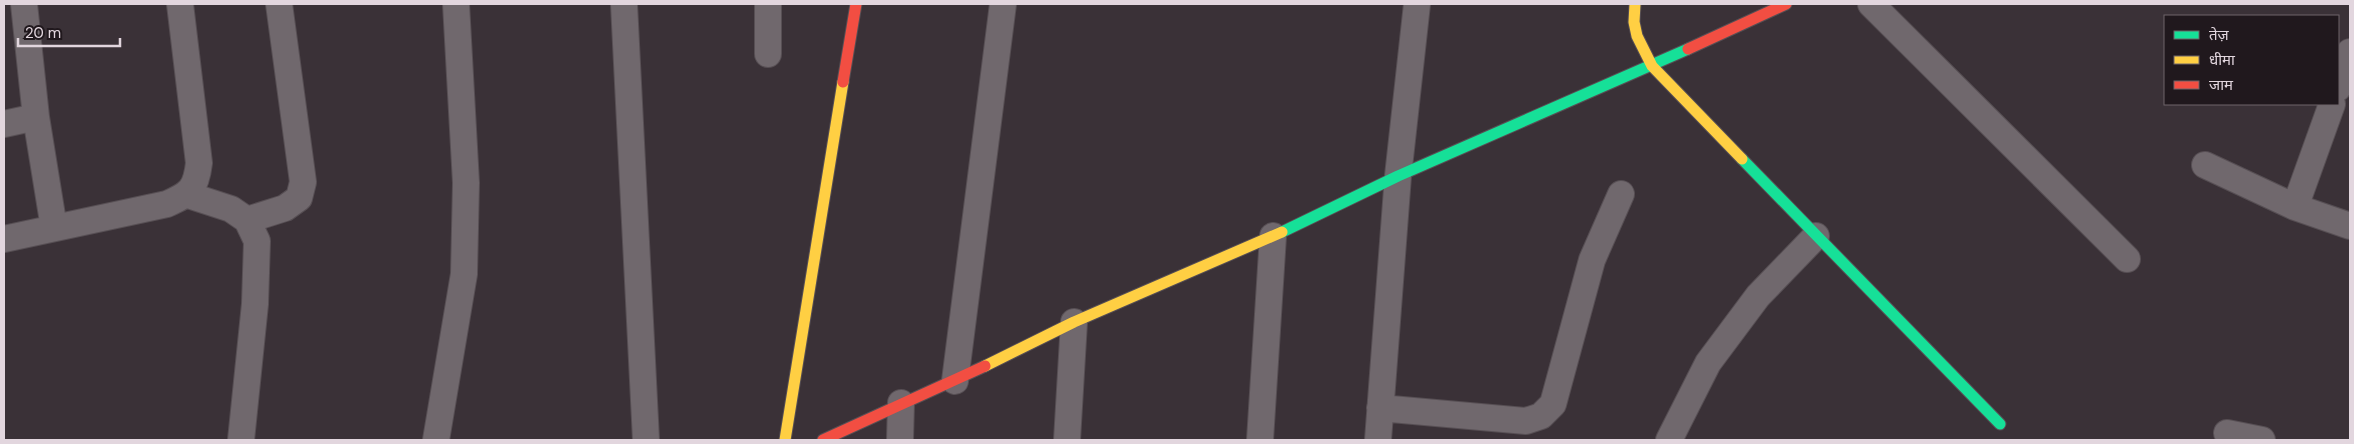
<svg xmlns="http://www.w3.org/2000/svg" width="2354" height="444" font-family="'DM Sans','Noto Sans Devanagari',sans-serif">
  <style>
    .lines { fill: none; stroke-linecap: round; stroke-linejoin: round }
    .street-casing { stroke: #574f54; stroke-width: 28 }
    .fast-casing { stroke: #574f54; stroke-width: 13 }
    .slow-casing { stroke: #574f54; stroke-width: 13 }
    .jam-casing { stroke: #574f54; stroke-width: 13 }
    .street { stroke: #70686d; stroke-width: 26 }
    .fast { stroke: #16e098; stroke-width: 11 }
    .slow { stroke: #ffcf43; stroke-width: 11 }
    .jam { stroke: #f24e42; stroke-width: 11 }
  </style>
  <rect width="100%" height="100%" fill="#3a3137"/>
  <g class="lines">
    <defs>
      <path id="street" d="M24 4 36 117 54 228
        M624 4 646 440
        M768 4V54
        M1871 4 2127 259
        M2338 88 2350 52
        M4 124 36 117
        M2205 165 2295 207 2350 226
        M188 195 231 209 247 220 257 241 255 304 241 440
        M2295 207 2332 104
        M247 220 285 208 299 198 303 182 279 4
        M4 239 167 204C190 194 196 189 199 163L180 4
        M955 381 1003 4
        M1380 408 1526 421 1541 416 1553 404 1592 260 1621 194
        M2227 433 2262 440
        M436 440 464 274 466 183 456 4
        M900 440 901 403
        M1067 440 1074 322
        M1260 440 1273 236
        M1378 440 1398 176 1417 4
        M1669 440 1708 363 1758 296 1816 236"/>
      <path id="fast" d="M1742 159 2000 424
        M1282 232 1398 176 1688 49"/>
      <path id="slow" d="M1635 4 1634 22 1637 36 1652 66 1742 159
        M985 366 1074 322 1282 232
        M785 440 843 82"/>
      <path id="jam" d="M1688 49 1786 4
        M843 82 856 4
        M823 440 985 366"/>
    </defs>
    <use href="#street" class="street-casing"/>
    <use href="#fast" class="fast-casing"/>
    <use href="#slow" class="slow-casing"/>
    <use href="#jam" class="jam-casing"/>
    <use href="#street" class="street"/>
    <use href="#fast" class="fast"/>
    <use href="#slow" class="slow"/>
    <use href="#jam" class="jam"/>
  </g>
  <rect width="2354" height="444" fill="none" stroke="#e2d6de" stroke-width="10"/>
  <rect x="2164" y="15" width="175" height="90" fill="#20181d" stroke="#6e646a"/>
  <rect x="2174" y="31" width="25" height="8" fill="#16e098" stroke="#6e646a"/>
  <text x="2209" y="40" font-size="15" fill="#e2d6de">तेज़</text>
  <rect x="2174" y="56" width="25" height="8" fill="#ffcf43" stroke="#6e646a"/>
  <text x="2209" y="65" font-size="15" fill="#e2d6de">धीमा</text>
  <rect x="2174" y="81" width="25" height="8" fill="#f24e42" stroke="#6e646a"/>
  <text x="2209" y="90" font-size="15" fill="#e2d6de">जाम</text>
  <path d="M18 38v8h102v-8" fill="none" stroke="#e2d6de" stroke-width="2.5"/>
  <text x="25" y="38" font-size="15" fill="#e2d6de" stroke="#20181d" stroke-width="4" paint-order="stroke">20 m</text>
</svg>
